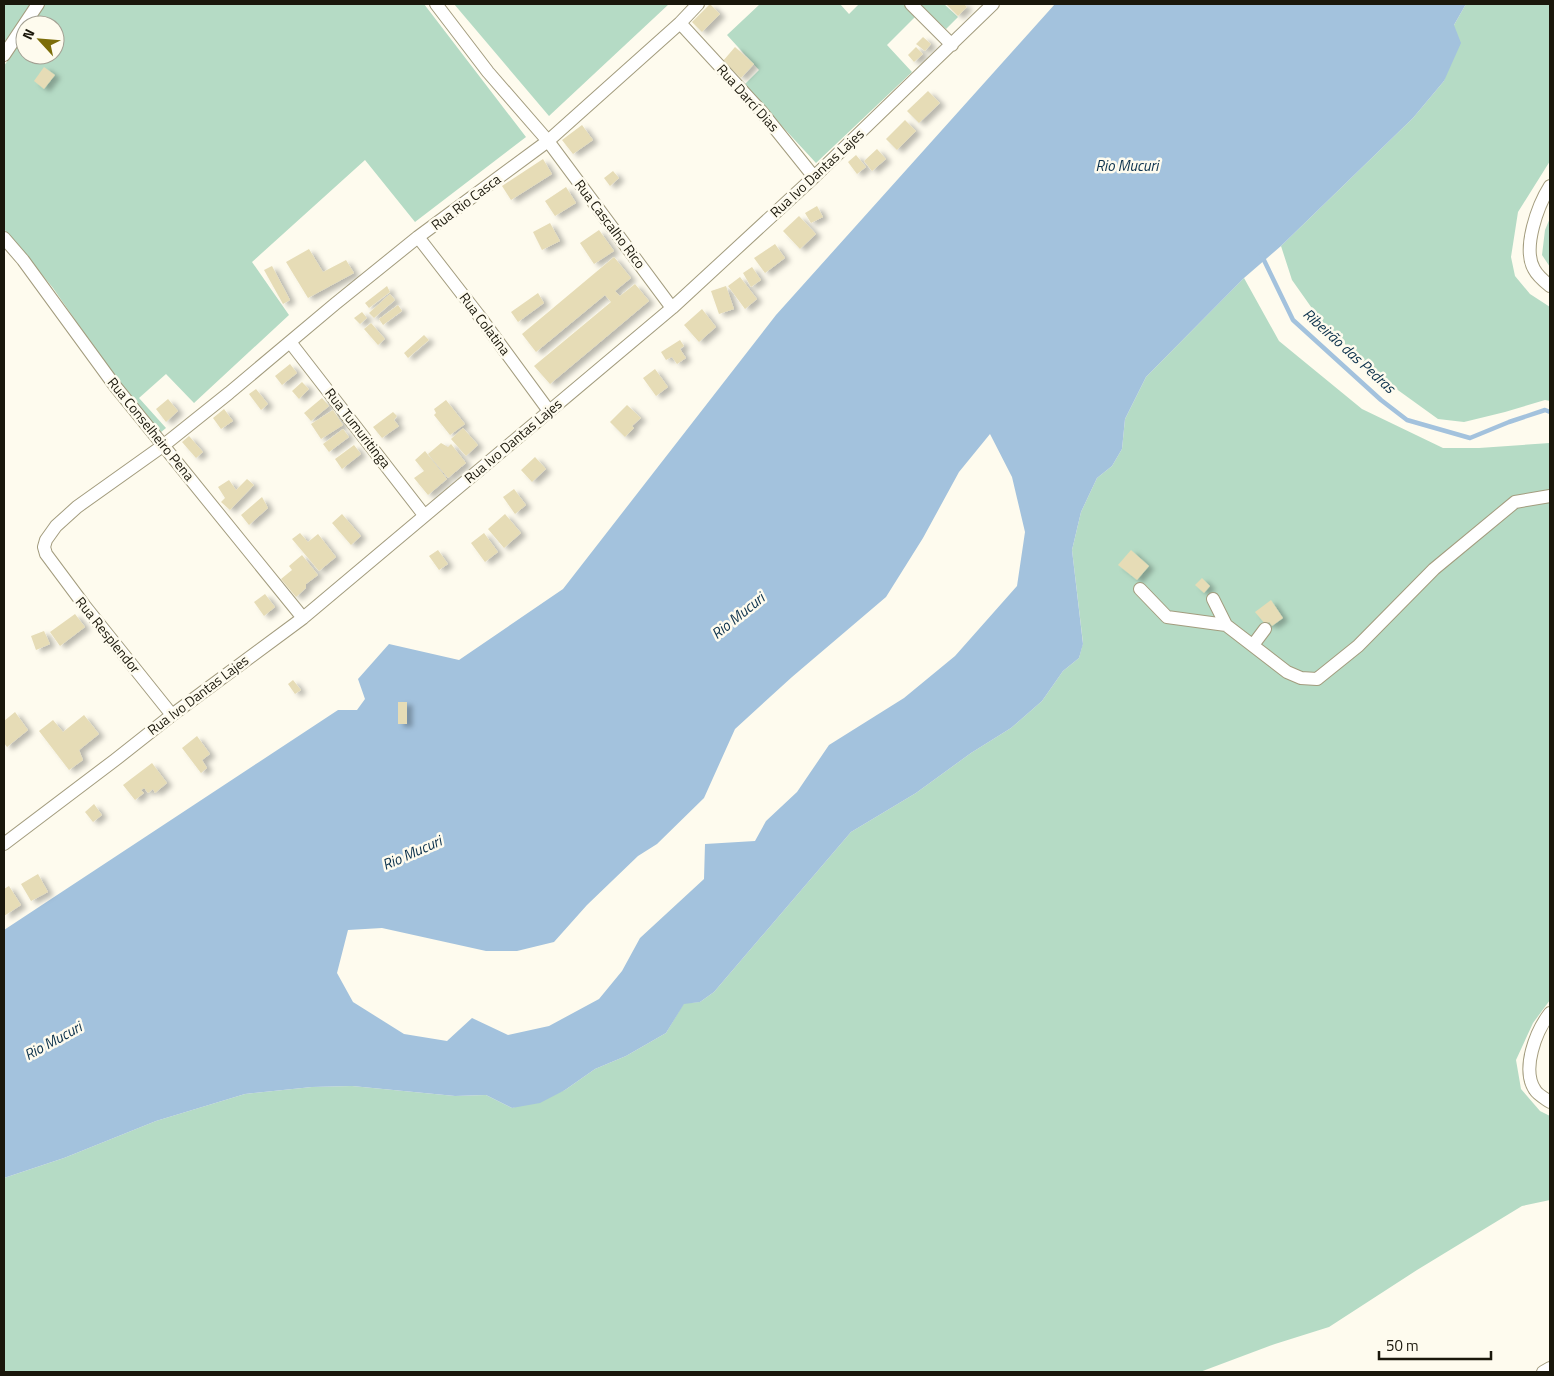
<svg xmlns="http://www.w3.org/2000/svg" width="1554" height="1376" font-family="'Titillium Web',sans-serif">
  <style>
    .green { fill: #b5dbc5 }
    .water { fill: #a3c2dd; fill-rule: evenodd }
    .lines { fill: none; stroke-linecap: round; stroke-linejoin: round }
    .stream { stroke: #a3c2dd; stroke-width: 4.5 }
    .building { fill: #e6dcb6; filter: url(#shadow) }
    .minor-casing { stroke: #a39c7e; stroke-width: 14 }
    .minor { stroke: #fff; stroke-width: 12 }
    .labels { text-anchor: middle; stroke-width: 5; stroke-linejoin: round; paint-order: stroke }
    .street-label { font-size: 14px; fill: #1a170b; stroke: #fefbee }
    .water-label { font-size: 15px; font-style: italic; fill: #0a304b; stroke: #fefbee }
  </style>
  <defs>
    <filter id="shadow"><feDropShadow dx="5.5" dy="3" stdDeviation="2.5" flood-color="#0004"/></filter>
  </defs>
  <rect width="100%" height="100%" fill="#fefbee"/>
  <path class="green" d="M4 4H31L4 46Z
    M45 4H424L526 137 415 222 365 160 252 262 289 315 194 403 166 374 139 398 166 428 160 433 123 389 53 288 4 229V66L25 34V55H55V25H31Z
    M454 4H669L549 116Z
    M760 4H840L849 14 859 4H906L917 15 887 45 912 72 816 163 744 85 759 70 727 35Z
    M919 4H944L958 17 946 29Z
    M1466 4H1550V161L1518 212 1511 257 1515 276 1530 294 1550 307V401L1545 400 1505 412 1464 422 1438 419 1377 375 1321 321 1292 280 1281 246 1413 118 1444 81 1454 25Z
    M1550 218V267L1542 255 1545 230Z
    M1244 278 1279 341 1362 409 1443 448H1479L1550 443V1000L1533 1023 1516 1060 1521 1089 1540 1111 1550 1116V1200L1522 1206 1417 1270 1329 1327 1275 1344 1200 1372H4V1178L64 1158 156 1121 245 1094 312 1087 352 1086 455 1096 486 1095 512 1108 565 1090 595 1069 626 1056 666 1033 684 1003 700 1002 714 992 851 832 916 793 971 753 1011 728 1042 701 1063 671 1079 658 1083 643 1072 550 1081 512 1097 478 1112 466 1122 449 1125 419 1146 377Z"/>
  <path class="water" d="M1055 4H1466L1454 25 1461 43 1444 81 1413 118 1281 246 1244 278 1146 377 1125 419 1122 449 1112 466 1097 478 1081 512 1072 550 1083 644 1079 658 1063 671 1042 701 1011 728 971 753 916 793 851 832 714 992 700 1002 684 1004 666 1033 626 1056 595 1069 565 1090 540 1103 512 1108 486 1095 455 1096 352 1086 312 1087 245 1094 156 1121 64 1158 4 1178V930L338 710H357L365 699 358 679 389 644 459 660 563 589 776 315ZM990 434 1012 477 1025 532 1017 586 955 656 904 698 829 745 797 792 766 821 755 841 705 844 704 879 640 938 622 971 599 999 549 1026 508 1035 472 1018 447 1041 404 1034 353 1002 337 973 348 930 382 928 486 951H517L554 942 587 905 638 856 657 844 704 798 735 729 792 677 886 597 923 538 959 472Z"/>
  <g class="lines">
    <path class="stream" d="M1261 254 1293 320 1381 400 1407 420 1470 438 1509 422 1545 410 1550 412"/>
  </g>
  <path class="building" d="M710 4 720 14 702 32 692 22Z
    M946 4H964L967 7 958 16Z
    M923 37 931 44 925 51 916 44Z
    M735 47 754 64 741 78 723 61Z
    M916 47 923 54 914 62 908 55Z
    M44 67 55 75 44 89 34 81Z
    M928 91 940 103 919 123 907 111Z
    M905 120 916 131 897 150 886 139Z
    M582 125 593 140 573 154 562 140Z
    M877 149 886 159 872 171 864 161Z
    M856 155 866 167 857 174 848 162Z
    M543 159 552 174 511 200 502 186Z
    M613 171 619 178 610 186 604 178Z
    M566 187 576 203 555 216 545 201Z
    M817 206 823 217 811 223 805 213Z
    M799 216 816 234 800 249 783 231Z
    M550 223 560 241 542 250 533 232Z
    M599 230 614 251 594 264 580 243Z
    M775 244 785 258 765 273 754 258Z
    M309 249 323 272 346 260 354 273 308 298 286 262Z
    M614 257 631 278 615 291 620 296 635 284 649 301 550 384 534 366 611 302 605 295 536 352 522 334Z
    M272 266 290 300 283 304 264 270Z
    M752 267 761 280 751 287 743 273Z
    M740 277 757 299 745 309 728 286Z
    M387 286 390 292 369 308 365 303Z
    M726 286 734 309 719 314 711 291Z
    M538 293 544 303 518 322 511 312Z
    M390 294 395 300 374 318 369 313Z
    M398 305 402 311 383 325 379 319Z
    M702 309 716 327 699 342 684 325Z
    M362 312 367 318 360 324 354 318Z
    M371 323 385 339 378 345 364 329Z
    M424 335 429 340 408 358 404 353Z
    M680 340 684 346 680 349 686 358 677 364 672 357 666 360 661 352Z
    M290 364 297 373 282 385 275 376Z
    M655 369 668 387 656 396 643 378Z
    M302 382 309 389 299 399 292 391Z
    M256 389 268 404 261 410 249 394Z
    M322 398 329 406 311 421 304 413Z
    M168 399 178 411 166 422 156 409Z
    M446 400 465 424 450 435 434 415 436 413 434 409Z
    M627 405 641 418 632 426 634 428 625 437 610 422Z
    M224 409 233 421 221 429 213 418Z
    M333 410 343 425 321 439 311 424Z
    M393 412 397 416 394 420 399 426 382 438 373 427Z
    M463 428 478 445 466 456 451 439Z
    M343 429 349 437 329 452 323 444Z
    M189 436 203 452 196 458 182 442Z
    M441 443 448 447 451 444 466 463 448 478 428 454Z
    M354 445 361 454 342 469 335 459Z
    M425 451 447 479 428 495 414 478 424 471 415 460Z
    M535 457 546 469 532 482 521 470Z
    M247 479 254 485 230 510 221 502 225 498 218 487 229 480 236 490Z
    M514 489 526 505 515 514 503 497Z
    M262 497 268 508 249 525 241 515Z
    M342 514 361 536 351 545 332 523Z
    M505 514 521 533 504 548 488 529Z
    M300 533 308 542 318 534 336 557 319 571 292 539Z
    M484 533 498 552 485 562 471 543Z
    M438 550 448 564 439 570 429 556Z
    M1131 550 1149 566 1137 580 1118 565Z
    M302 555 318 575 306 584V588L296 597 281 579 292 570 289 566Z
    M1202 578 1210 586 1204 593 1195 585Z
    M265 594 275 607 264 616 254 602Z
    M1271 600 1283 618 1272 626 1269 622 1266 625 1255 612Z
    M75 614 85 627 60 646 50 632Z
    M44 631 50 644 36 650 31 636Z
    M293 680 301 690 295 694 288 684Z
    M398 702H407V724H398Z
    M15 712 28 730 7 747 4 743V721Z
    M84 715 99 734 79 750 83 760 69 770 39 731 53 720 63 732Z
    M197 736 210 754 202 760 207 768 201 773 182 748Z
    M152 763 167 783 155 793 153 789 148 793 144 788 141 790 144 793 135 800 123 785Z
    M94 804 102 815 93 822 85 812Z
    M38 874 48 892 31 901 21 884Z
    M9 886 21 905 4 916V889Z"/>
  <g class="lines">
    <defs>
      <path id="minor" d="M436 4 488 72 548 141 672 308
        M911 4 952 45
        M680 23 761 111 814 177
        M4 55 38 4
        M1550 186C1538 205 1522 248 1534 269 1537 275 1545 282 1550 286
        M418 237 480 317 549 411
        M4 238 23 260 115 386 303 618
        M290 342 424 515
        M1140 589 1167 617 1226 625 1287 672 1301 678 1317 679 1358 646 1434 569 1515 502 1550 496
        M1213 599 1226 625
        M1253 645 1265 629
        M172 715 84 605 46 554 44 547 46 540 56 526 77 507 164 445 229 393 335 304 418 237 548 141 680 23 698 4
        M4 844 115 760 172 715 303 618 672 308 814 177 993 4
        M1550 1013C1536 1031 1521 1069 1535 1090 1538 1095 1546 1099 1550 1102
        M1543 1372 1550 1368"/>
    </defs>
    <use href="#minor" class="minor-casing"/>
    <use href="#minor" class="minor"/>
  </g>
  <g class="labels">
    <g class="street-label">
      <text transform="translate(748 98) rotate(48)" y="5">Rua Darcí Dias</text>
      <text transform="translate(817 173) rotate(-43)" y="5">Rua Ivo Dantas Lajes</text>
      <text transform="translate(466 202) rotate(-37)" y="5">Rua Rio Casca</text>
      <text transform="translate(610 224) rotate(53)" y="5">Rua Cascalho Rico</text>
      <text transform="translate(485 324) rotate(53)" y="5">Rua Colatina</text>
      <text transform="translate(358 428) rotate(52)" y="5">Rua Tumuritinga</text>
      <text transform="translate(151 429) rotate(51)" y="5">Rua Conselheiro Pena</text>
      <text transform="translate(513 441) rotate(-40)" y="5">Rua Ivo Dantas Lajes</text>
      <text transform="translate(108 635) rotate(51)" y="5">Rua Resplendor</text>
      <text transform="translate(198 695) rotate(-37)" y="5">Rua Ivo Dantas Lajes</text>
    </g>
    <g class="water-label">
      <text x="1127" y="171">Rio Mucuri</text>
      <text transform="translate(1349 351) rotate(42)" y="5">Ribeirão das Pedras</text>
      <text transform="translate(738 616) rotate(-39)" y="5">Rio Mucuri</text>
      <text transform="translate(412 853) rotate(-24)" y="5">Rio Mucuri</text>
      <text transform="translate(53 1041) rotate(-29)" y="5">Rio Mucuri</text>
    </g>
  </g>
  <rect width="1554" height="1376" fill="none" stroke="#1a170b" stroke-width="10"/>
  <g transform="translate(40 40) rotate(296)"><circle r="24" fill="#fefbee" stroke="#a3a093"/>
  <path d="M0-4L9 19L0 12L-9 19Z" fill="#7c6d09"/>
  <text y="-8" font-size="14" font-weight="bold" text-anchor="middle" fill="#1a170b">N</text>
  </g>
  <path d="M1379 1351v8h112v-8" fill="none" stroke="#1a170b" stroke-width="2.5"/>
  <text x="1386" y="1351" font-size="15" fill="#1a170b" stroke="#fefbee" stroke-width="4" paint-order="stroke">50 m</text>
</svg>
